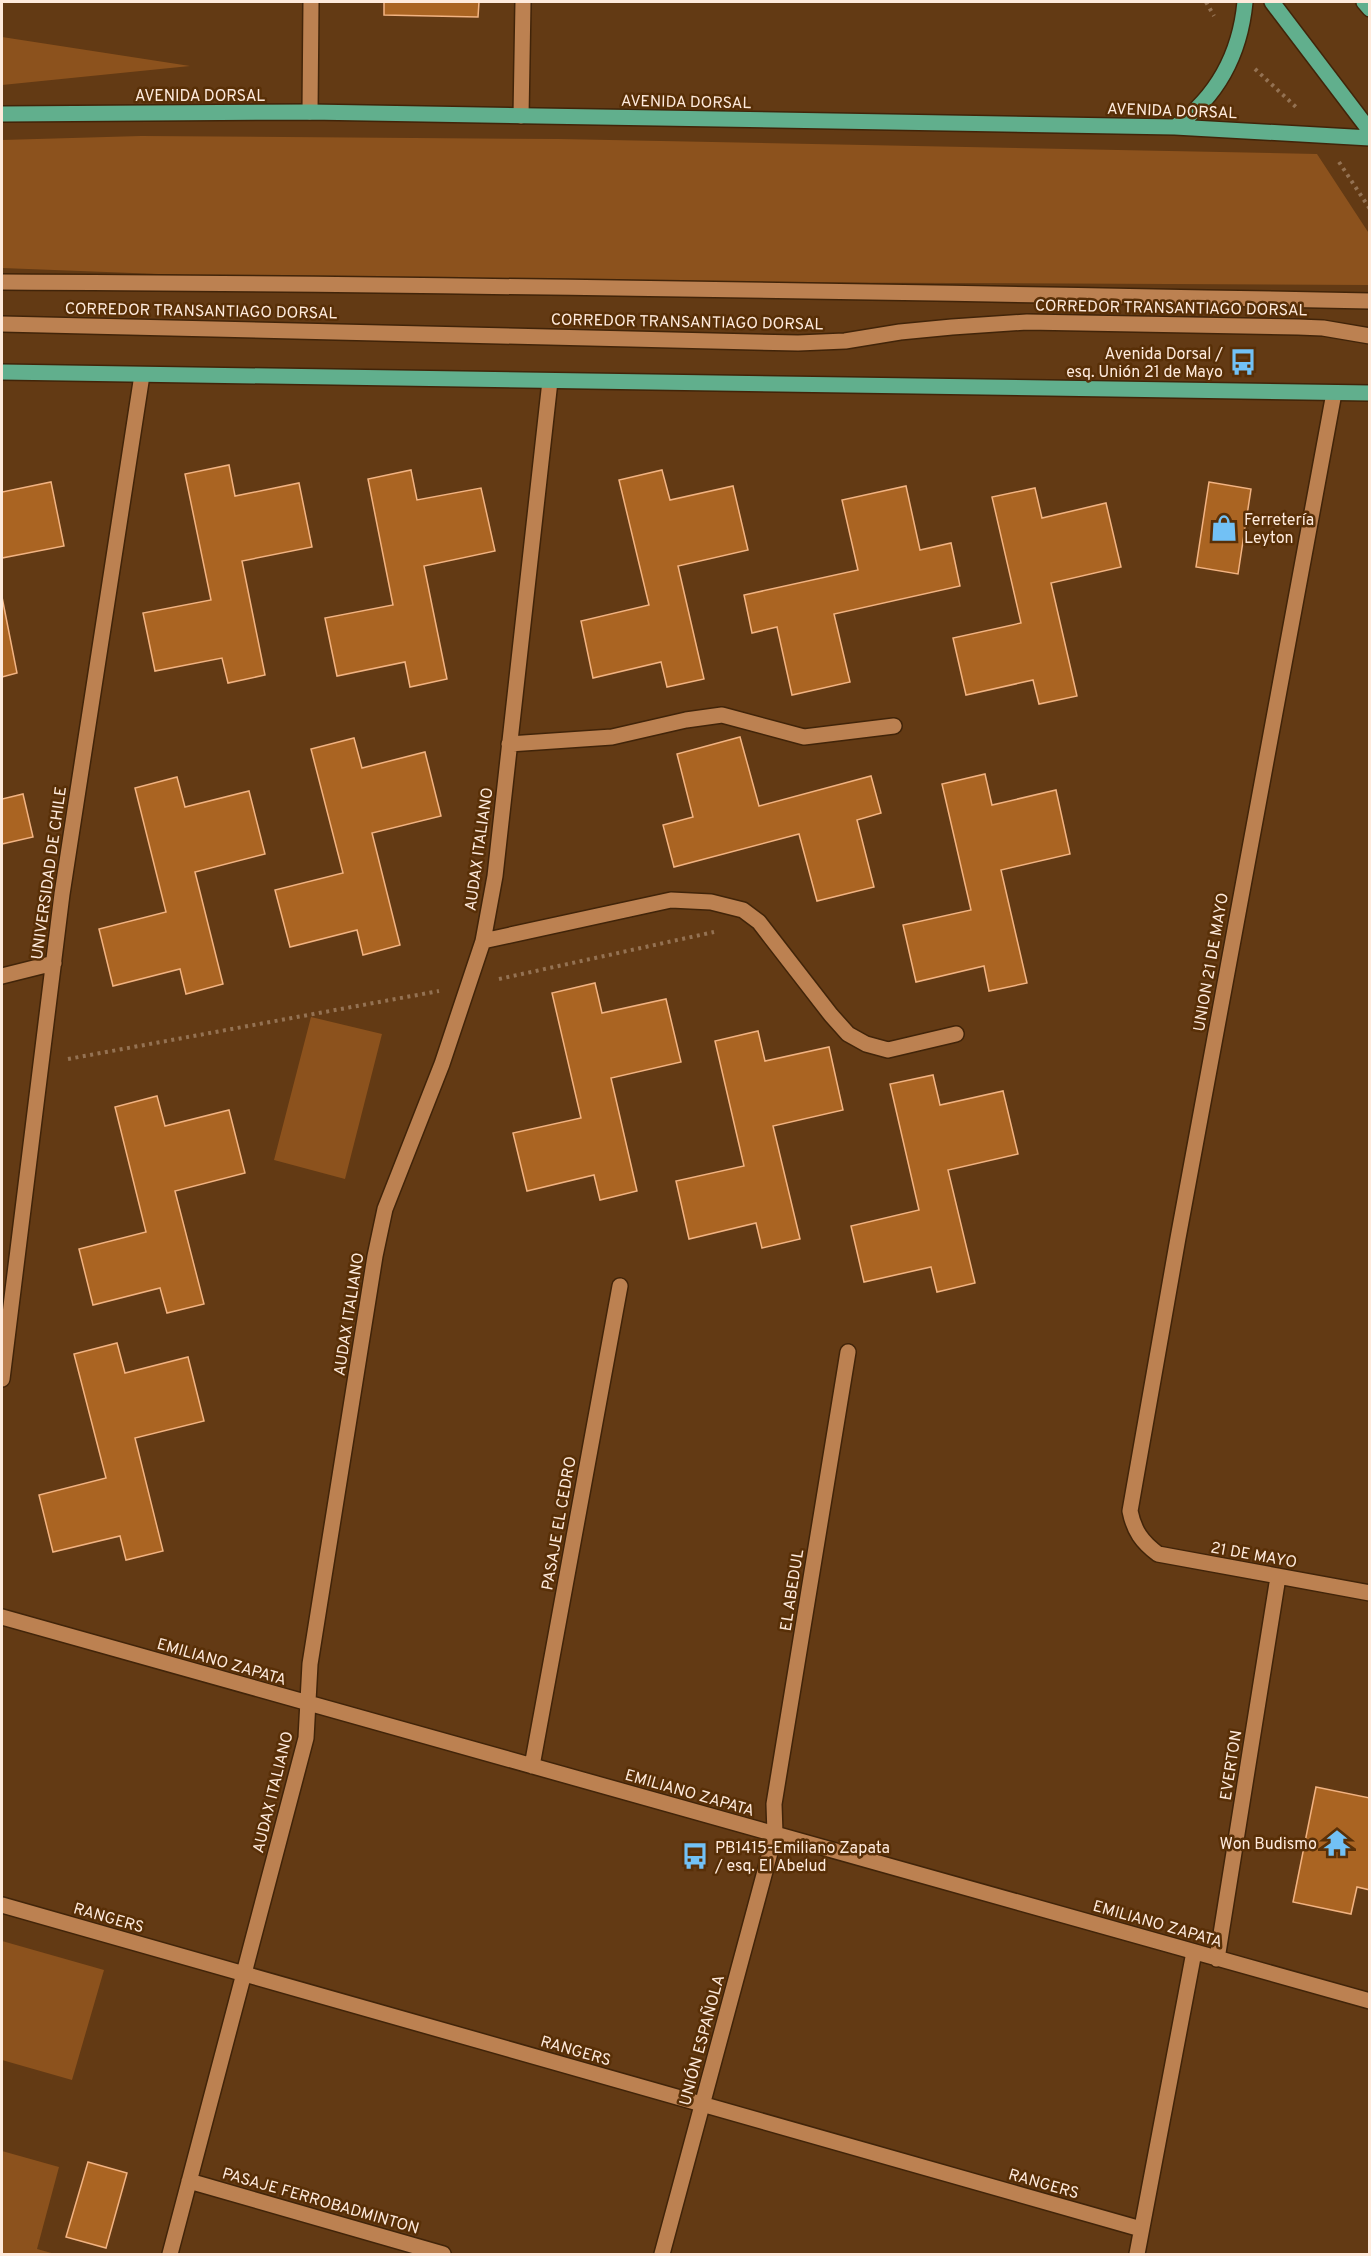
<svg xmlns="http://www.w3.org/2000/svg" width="1371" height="2256" font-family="Overpass,sans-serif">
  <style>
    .green { fill: #8c521d }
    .building { fill: #aa6422; stroke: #f2b382; stroke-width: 1.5 }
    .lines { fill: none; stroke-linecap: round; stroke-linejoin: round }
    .minor-casing { stroke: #412409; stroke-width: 18 }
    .major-casing { stroke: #412409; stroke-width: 18 }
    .path { stroke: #947253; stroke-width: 4; stroke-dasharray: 3 4.5; stroke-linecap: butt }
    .minor { stroke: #bc8151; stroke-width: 15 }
    .major { stroke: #61af8d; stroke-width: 15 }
    .labels { text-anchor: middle; stroke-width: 5; stroke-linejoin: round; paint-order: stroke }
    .street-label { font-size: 16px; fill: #feeadc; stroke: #582f07 }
    .poi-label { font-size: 16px; fill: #feeadc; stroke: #582f07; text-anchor: end }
  </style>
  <rect width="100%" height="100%" fill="#633a14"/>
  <path class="green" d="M2 37 190 66 2 85Z
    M141 136 559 139 1317 154 1370 235 1369 285 313 280 2 268V140Z
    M311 1017 382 1034 345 1179 274 1160Z
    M2 1941 104 1970 72 2080 2 2060Z
    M2 2151 59 2167 37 2249 55 2254H2Z"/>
  <path class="building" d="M384 2H479L478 17 384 15Z
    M229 465 235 496 299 483 312 547 242 561 265 675 228 683 222 658 155 671 143 613 211 600 185 474Z
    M411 470 417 500 481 488 495 551 424 566 447 679 410 687 405 662 337 676 325 618 393 605 368 479Z
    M662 470 670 500 733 486 748 550 678 566 704 679 667 687 661 662 593 678 581 621 649 605 619 480Z
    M51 482 64 546 2 558V492Z
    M1209 482 1251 489 1238 574 1196 567Z
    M906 486 920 550 951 543 960 586 834 614 850 682 792 695 777 627 752 633 744 595 858 570 842 500Z
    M1035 488 1042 518 1106 503 1121 567 1051 583 1077 696 1039 704 1033 680 966 695 953 638 1021 623 992 497Z
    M2 597 17 673 2 677Z
    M740 737 759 806 871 776 881 813 857 820 874 887 817 901 799 834 674 867 663 825 693 817 677 754Z
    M354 738 362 768 425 752 441 816 372 833 400 945 363 955 357 930 290 947 275 890 343 873 311 749Z
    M985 774 992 805 1056 790 1070 854 1001 870 1027 983 989 991 984 966 916 982 903 925 971 910 942 784Z
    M177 777 185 807 249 791 265 854 195 872 223 984 186 994 180 969 113 986 99 929 166 912 135 788Z
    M23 794 33 837 2 844V799Z
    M595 983 602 1013 666 999 681 1062 611 1078 637 1191 600 1200 594 1175 527 1191 513 1133 581 1118 552 993Z
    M758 1031 765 1061 829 1047 843 1110 773 1126 800 1239 762 1248 756 1223 689 1239 676 1181 744 1166 715 1041Z
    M933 1075 940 1105 1003 1091 1018 1154 948 1170 975 1283 937 1292 931 1267 864 1282 851 1226 919 1210 890 1084Z
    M157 1096 165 1126 229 1110 245 1173 175 1191 204 1304 167 1313 160 1288 93 1305 79 1249 146 1232 115 1107Z
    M117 1343 125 1373 188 1357 204 1421 135 1438 163 1551 126 1560 120 1536 53 1552 39 1495 106 1478 74 1354Z
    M1316 1787 1370 1798V1890L1357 1887 1351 1914 1293 1902Z
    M88 2162 127 2173 106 2248 66 2237Z"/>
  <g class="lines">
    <defs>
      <path id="minor" d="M310 112 311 2
        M521 116 523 2
        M2 282C458 284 914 292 1370 301
        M2 324 798 343 845 341 900 332 952 327 1027 322 1298 327 1323 328 1370 336
        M1334 393 1178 1238 1130 1511C1134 1531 1142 1542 1158 1554L1370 1593
        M509 744 612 737 686 720 722 715 804 737 894 726
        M483 941 671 900 711 902 743 910 759 922 831 1015 848 1034 866 1044 888 1050 956 1034
        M2 976 54 963
        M2 1379 62 894 142 375
        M2 1617 1370 2001
        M532 1766 620 1286
        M2 1905 1141 2229
        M1217 1959 1278 1577
        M189 2181 443 2254
        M170 2254 306 1738 310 1664 375 1256 385 1209 442 1064 483 941 495 876 550 381
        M662 2254 775 1834 774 1804 848 1352
        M1137 2254 1194 1952"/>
      <path id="major" d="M1272 2 1370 131
        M1364 2 1370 9
        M2 114 310 112 1175 127 1370 138
        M1175 127C1218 96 1240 54 1245 2
        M2 372 1370 393"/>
    </defs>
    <use href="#minor" class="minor-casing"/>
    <use href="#major" class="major-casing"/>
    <path class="path" d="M1206 2 1214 16
      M1255 69 1296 107
      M1339 162 1370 209
      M499 979 714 932
      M68 1059 439 991"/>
    <use href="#minor" class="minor"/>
    <use href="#major" class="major"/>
  </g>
  <defs>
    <symbol id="bus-bare" viewBox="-9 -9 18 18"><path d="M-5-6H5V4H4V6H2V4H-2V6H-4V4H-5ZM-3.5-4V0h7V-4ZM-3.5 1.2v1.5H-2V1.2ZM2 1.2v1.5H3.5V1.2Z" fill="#72c1f5" stroke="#582f07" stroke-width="2.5" paint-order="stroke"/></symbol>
    <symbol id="shop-bare" viewBox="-9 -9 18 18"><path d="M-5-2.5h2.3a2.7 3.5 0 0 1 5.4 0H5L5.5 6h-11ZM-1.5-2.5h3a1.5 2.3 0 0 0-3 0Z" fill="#72c1f5" stroke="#582f07" stroke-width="2.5" paint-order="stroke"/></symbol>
    <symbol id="temple-bare" viewBox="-9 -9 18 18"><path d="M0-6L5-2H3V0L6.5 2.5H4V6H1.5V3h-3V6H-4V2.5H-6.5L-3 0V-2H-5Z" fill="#72c1f5" stroke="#582f07" stroke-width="2.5" paint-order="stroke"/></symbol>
  </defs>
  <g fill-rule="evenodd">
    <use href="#bus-bare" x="1224" y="343" width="38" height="38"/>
    <use href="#shop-bare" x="1205" y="509" width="38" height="38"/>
    <use href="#temple-bare" x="1318" y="1824" width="38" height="38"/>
    <use href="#bus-bare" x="676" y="1837" width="38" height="38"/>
  </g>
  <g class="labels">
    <g class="street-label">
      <text x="200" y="101">AVENIDA DORSAL</text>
      <text transform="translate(686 101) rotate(1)" y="6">AVENIDA DORSAL</text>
      <text transform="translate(1172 110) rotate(2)" y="6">AVENIDA DORSAL</text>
      <text transform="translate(1171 307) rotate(1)" y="6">CORREDOR TRANSANTIAGO DORSAL</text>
      <text transform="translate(201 310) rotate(1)" y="6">CORREDOR TRANSANTIAGO DORSAL</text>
      <text transform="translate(687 321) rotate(1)" y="6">CORREDOR TRANSANTIAGO DORSAL</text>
      <text transform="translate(478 849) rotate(-82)" y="6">AUDAX ITALIANO</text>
      <text transform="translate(48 873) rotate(-82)" y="6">UNIVERSIDAD DE CHILE</text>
      <text transform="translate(1210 962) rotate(-80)" y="6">UNION 21 DE MAYO</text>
      <text transform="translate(348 1314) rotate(-81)" y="6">AUDAX ITALIANO</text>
      <text transform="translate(558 1523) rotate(-80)" y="6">PASAJE EL CEDRO</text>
      <text transform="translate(1254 1554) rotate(10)" y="6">21 DE MAYO</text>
      <text transform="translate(791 1590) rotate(-81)" y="6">EL ABEDUL</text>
      <text transform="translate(222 1661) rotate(16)" y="6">EMILIANO ZAPATA</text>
      <text transform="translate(1230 1765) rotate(-81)" y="6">EVERTON</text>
      <text transform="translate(272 1792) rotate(-76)" y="6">AUDAX ITALIANO</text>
      <text transform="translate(690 1792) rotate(16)" y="6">EMILIANO ZAPATA</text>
      <text transform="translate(109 1917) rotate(16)" y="6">RANGERS</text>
      <text transform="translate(1158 1923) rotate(16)" y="6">EMILIANO ZAPATA</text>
      <text transform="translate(701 2040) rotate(-75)" y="6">UNIÓN ESPAÑOLA</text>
      <text transform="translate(576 2050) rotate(16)" y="6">RANGERS</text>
      <text transform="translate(1044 2183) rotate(16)" y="6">RANGERS</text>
      <text transform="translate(321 2200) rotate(16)" y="6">PASAJE FERROBADMINTON</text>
    </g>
    <g class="poi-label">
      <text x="1223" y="359">Avenida Dorsal /<tspan x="1223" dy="18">esq. Unión 21 de Mayo</tspan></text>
      <text x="1244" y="525" text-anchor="start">Ferretería<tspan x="1244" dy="18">Leyton</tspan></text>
      <text x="1317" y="1849">Won Budismo</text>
      <text x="715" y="1853" text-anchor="start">PB1415-Emiliano Zapata<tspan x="715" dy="18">/ esq. El Abelud</tspan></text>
    </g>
  </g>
  <rect width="1371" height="2256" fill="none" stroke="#feeadc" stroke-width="6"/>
</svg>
